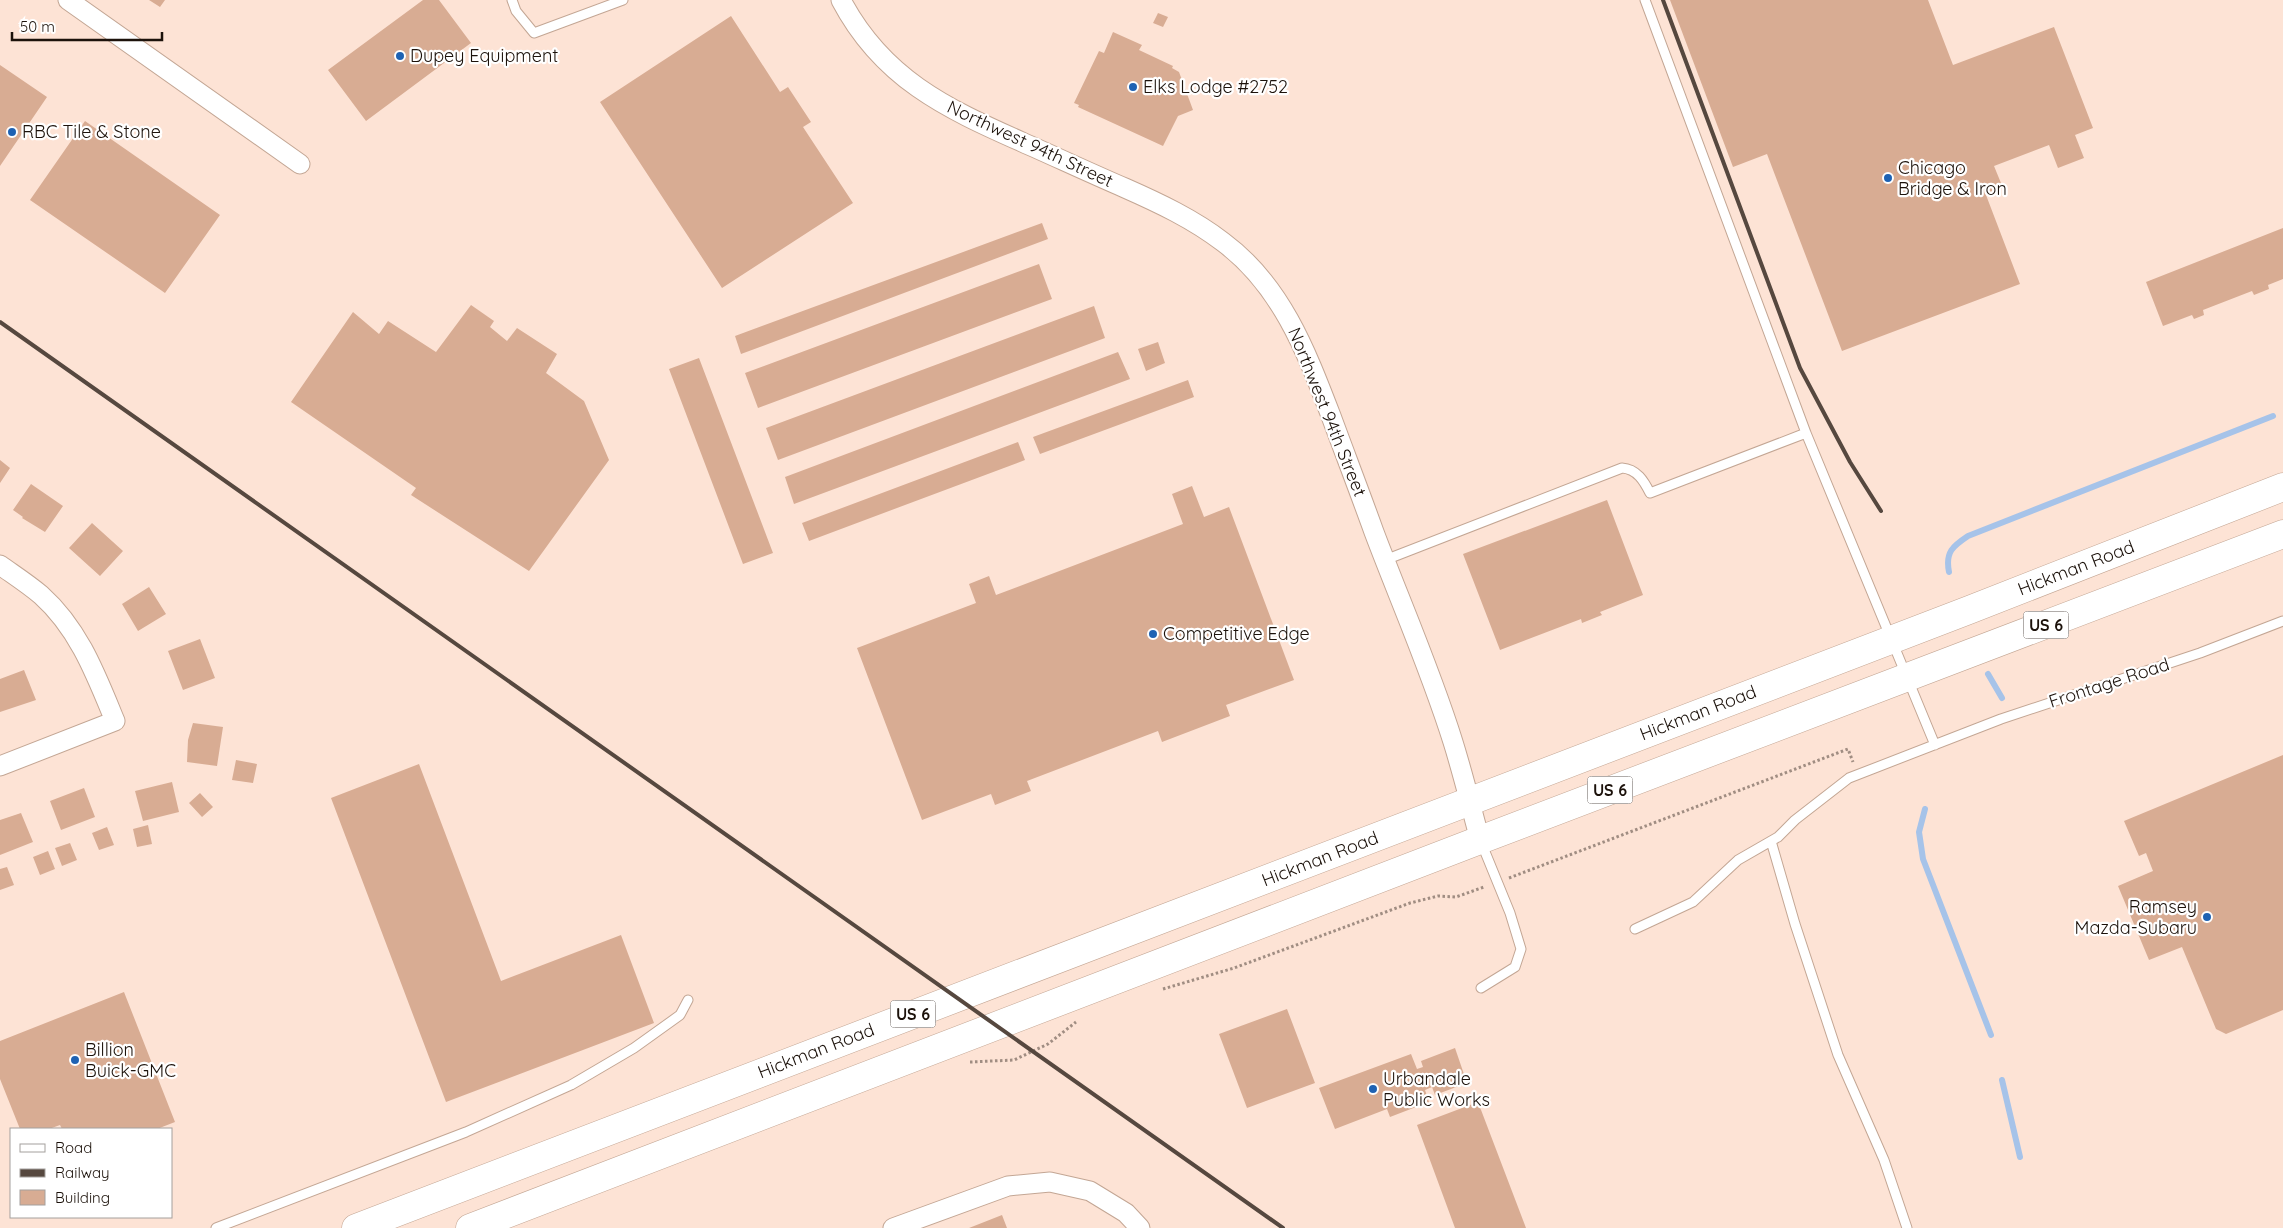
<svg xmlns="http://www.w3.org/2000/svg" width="2283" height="1228" font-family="Quicksand,sans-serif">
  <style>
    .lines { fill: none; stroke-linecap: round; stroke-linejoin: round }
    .stream { stroke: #a6c3e9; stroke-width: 6 }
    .building { fill: #d8ac93 }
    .service-casing { stroke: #c3a694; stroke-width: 11 }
    .minor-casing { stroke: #c3a694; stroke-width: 21 }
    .primary-casing { stroke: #c3a694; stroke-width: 29 }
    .path { stroke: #a08d82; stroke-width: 3; stroke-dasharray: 2.5 2.5; stroke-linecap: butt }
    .service { stroke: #fff; stroke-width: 9 }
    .minor { stroke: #fff; stroke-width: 19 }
    .primary { stroke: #fff; stroke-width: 28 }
    .rail { stroke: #56483f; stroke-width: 4 }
    .poi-dot { fill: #1e62b3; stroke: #fff; stroke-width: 2 }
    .labels { text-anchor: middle; stroke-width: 4.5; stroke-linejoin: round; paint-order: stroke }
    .shield { fill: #fff; stroke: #605954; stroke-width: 1 }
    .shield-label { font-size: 16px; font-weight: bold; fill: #1c120b }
    .poi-label { font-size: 18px; fill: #1c120b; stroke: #fff; text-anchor: start }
    .street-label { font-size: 18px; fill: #1c120b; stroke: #fff }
  </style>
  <rect width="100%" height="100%" fill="#fde3d5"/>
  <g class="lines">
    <path class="stream" d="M1949 572C1945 552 1953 546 1968 536L2273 416
      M1988 674 2002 698
      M1925 809 1919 832 1923 859 1991 1035
      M2002 1080 2020 1157"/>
  </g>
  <path class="building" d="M149 0H165L160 7Z
    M423 0H439L471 43 366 121 328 70Z
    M1670 0H1928L1953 65 2054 27 2093 128 2075 135 2084 158 2058 168 2049 145 1994 166 2003 188 1986 195 2020 284 1842 351 1767 154 1733 167Z
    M1158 13 1168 17 1163 27 1153 23Z
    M731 16 780 92 788 87 811 122 803 127 853 203 722 288 600 102Z
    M1113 32 1142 45 1139 50 1173 66 1172 68 1179 72 1193 110 1178 116 1163 146 1078 107 1079 105 1074 103 1099 51 1104 53Z
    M0 65 47 97 0 166Z
    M85 121 220 215 165 293 30 200Z
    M1042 223 1048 239 741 354 735 336Z
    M2283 228V279L2268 285 2269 289 2254 295 2252 291 2203 310 2204 315 2194 319 2192 315 2163 326 2146 282Z
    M1039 264 1052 299 758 408 745 373Z
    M471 305 494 321 490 327 507 341 517 328 557 354 546 373 584 401 609 460 529 571 411 495 416 488 291 402 353 312 379 334 388 321 436 352Z
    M1094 306 1105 338 778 460 766 428Z
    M1158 342 1165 363 1146 371 1138 349Z
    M1118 352 1130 379 794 504 785 477Z
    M699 358 773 553 743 564 669 369Z
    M1188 380 1194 397 1040 454 1033 437Z
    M1018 442 1025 460 809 541 802 523Z
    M0 460 10 468 0 483Z
    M31 484 63 506 45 532 22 518 23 517 13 510Z
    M1192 486 1204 517 1229 507 1294 680 1226 705 1230 716 1162 742 1158 731 1027 781 1031 791 995 805 991 794 922 820 857 648 976 603 969 584 989 576 996 595 1183 524 1172 494Z
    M1607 500 1643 595 1600 612 1602 615 1582 623 1581 619 1500 650 1463 554Z
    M92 523 123 551 100 576 69 548Z
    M149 587 166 614 138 631 122 604Z
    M200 639 215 678 183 690 168 651Z
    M24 670 36 700 0 712V679Z
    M193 723 223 727 217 766 187 762 188 740Z
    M2283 755V1010L2226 1034 2216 1029 2182 947 2149 960 2118 886 2153 871 2146 853 2139 856 2124 821Z
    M236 760 257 764 253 783 232 780Z
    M419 764 501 981 621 935 654 1023 446 1102 331 798Z
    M172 782 179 812 143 821 135 791Z
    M84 788 95 817 61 830 50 801Z
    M200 793 213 807 202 817 189 803Z
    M21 813 33 842 0 855V820Z
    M148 825 152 844 137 847 133 829Z
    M107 827 114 845 99 850 92 833Z
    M70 843 77 860 62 866 55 848Z
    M48 851 55 869 40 875 33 857Z
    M7 867 14 885 0 890V869Z
    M124 992 175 1122 157 1129H62L60 1125 49 1129H20L0 1079V1041Z
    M1287 1009 1315 1083 1247 1108 1219 1034Z
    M1455 1048 1467 1083 1435 1095 1432 1087 1425 1090 1429 1102 1390 1117 1387 1109 1335 1129 1319 1088 1411 1054 1417 1069 1423 1067 1421 1061Z
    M1478 1102 1526 1228H1455L1417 1125Z
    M1002 1215 1007 1228H969Z"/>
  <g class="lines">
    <defs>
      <path id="service" d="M512 0 516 11 534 33 623 0
        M1645 0 1806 433
        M1385 560 1622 468C1637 469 1644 481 1650 493L1806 433 1935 745
        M1771 841 1795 924 1838 1055 1884 1160 1907 1228
        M1481 842 1510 913 1521 949 1515 967 1481 988
        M1635 929 1693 902 1738 860 1778 837 1795 820 1849 778 2001 719 2200 653 2283 621
        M216 1228 466 1132 571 1085 634 1048 680 1015 688 1000"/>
      <path id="minor" d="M68 0 300 164
        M841 0C882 78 945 108 1022 142 1056 157 1090 173 1125 188 1159 203 1193 219 1223 242 1281 285 1306 351 1331 416 1345 454 1360 493 1374 532 1400 601 1431 671 1453 742 1463 774 1471 807 1480 840
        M0 565C14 575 28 584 41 595 79 629 96 675 115 721L0 766
        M893 1228 1008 1186 1050 1182 1090 1191 1126 1213 1140 1228"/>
      <path id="primary" d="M356 1228 1969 610 2283 487
        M470 1228 1480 840 2283 534"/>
    </defs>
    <use href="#service" class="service-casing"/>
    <use href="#minor" class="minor-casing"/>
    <use href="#primary" class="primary-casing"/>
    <path class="path" d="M1509 878 1848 749 1853 762
      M1163 989 1234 968 1410 903 1438 896 1456 897 1484 887
      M970 1062 1014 1060 1048 1044 1076 1022"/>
    <use href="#service" class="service"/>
    <use href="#minor" class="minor"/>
    <use href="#primary" class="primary"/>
    <path class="rail" d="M1663 0 1800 368 1850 462 1881 511
      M0 322 1283 1228"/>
  </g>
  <g class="poi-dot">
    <circle cx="400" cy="56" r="5"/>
    <circle cx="1133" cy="87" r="5"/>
    <circle cx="12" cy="132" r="5"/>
    <circle cx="1888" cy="178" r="5"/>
    <circle cx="1153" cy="634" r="5"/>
    <circle cx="2207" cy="917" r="5"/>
    <circle cx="75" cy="1060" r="5"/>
    <circle cx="1373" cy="1089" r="5"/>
  </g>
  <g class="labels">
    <g class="shield">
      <rect x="2023.5" y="611.5" width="45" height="27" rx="4"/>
      <rect x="1587.5" y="776.5" width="45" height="27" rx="4"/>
      <rect x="890.5" y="1000.5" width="45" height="27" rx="4"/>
    </g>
    <g class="shield-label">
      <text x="2046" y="631">US 6</text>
      <text x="1610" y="796">US 6</text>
      <text x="913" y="1020">US 6</text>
    </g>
    <g class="poi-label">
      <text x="410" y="62">Dupey Equipment</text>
      <text x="1143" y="93">Elks Lodge #2752</text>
      <text x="22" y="138">RBC Tile &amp; Stone</text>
      <text x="1898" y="174">Chicago<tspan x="1898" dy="21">Bridge &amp; Iron</tspan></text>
      <text x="1163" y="640">Competitive Edge</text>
      <text x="2197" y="913" text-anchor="end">Ramsey<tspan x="2197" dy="21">Mazda-Subaru</tspan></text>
      <text x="85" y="1056">Billion<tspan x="85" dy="21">Buick-GMC</tspan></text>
      <text x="1383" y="1085">Urbandale<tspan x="1383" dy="21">Public Works</tspan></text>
    </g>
    <g class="street-label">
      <text transform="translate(1030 144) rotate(25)" y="6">Northwest 94th Street</text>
      <text transform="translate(1327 412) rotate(68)" y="6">Northwest 94th Street</text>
      <text transform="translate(2076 568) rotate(-21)" y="6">Hickman Road</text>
      <text transform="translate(2109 683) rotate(-18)" y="6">Frontage Road</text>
      <text transform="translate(1698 713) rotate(-21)" y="6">Hickman Road</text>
      <text transform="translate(1320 859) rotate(-21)" y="6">Hickman Road</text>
      <text transform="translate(816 1051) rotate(-21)" y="6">Hickman Road</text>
    </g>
  </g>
  <rect x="10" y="1128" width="162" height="90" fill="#ffffff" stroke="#a4a09d"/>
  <rect x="20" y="1144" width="25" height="8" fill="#ffffff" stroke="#a4a09d"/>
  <text x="55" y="1153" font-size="15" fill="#1c120b">Road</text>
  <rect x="20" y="1169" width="25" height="8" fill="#56483f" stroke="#a4a09d"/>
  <text x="55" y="1178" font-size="15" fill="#1c120b">Railway</text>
  <rect x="20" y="1190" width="25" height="15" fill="#d8ac93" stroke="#a4a09d"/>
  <text x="55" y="1203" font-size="15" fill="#1c120b">Building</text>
  <path d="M12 32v8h150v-8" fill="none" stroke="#1c120b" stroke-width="2.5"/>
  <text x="20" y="32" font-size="15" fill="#1c120b" stroke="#ffffff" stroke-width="4" paint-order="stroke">50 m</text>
</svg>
